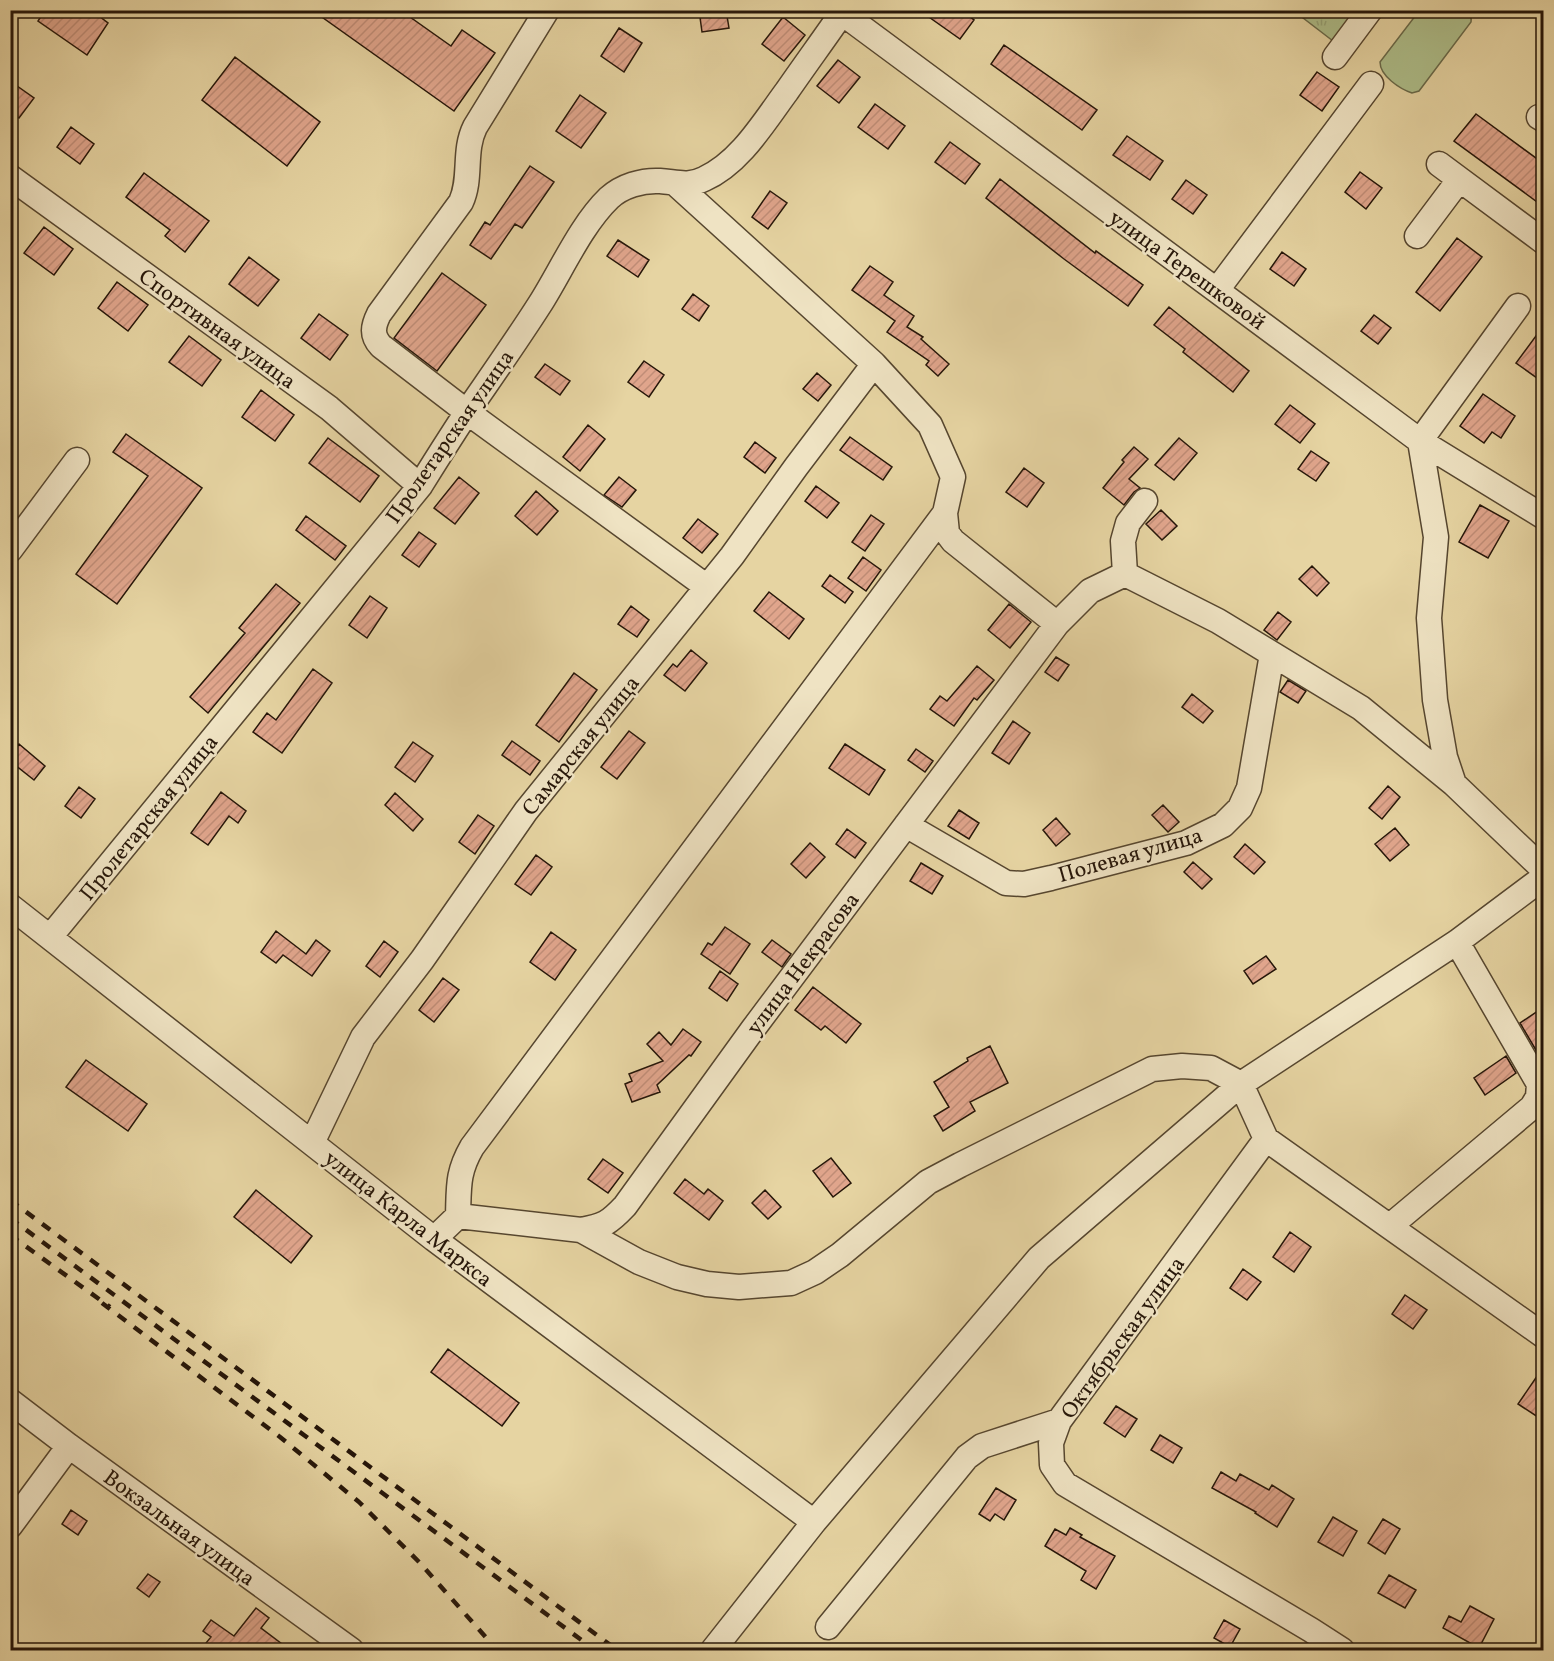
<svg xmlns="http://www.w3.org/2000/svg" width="1554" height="1661" font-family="Vollkorn,serif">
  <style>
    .grass { fill: #aebe8a; stroke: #6a6a4a; stroke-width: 1.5 }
    .park { fill: url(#park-tufts); stroke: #6a6a4a; stroke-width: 1.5 }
    .building { fill: url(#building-hatch); stroke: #261609; stroke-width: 1.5 }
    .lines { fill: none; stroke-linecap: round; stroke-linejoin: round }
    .minor-casing { stroke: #56462f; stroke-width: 27 }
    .minor { stroke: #efe3c3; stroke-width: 24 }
    .rail { stroke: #261609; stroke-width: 4.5; stroke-dasharray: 10 10; stroke-linecap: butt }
    .labels { text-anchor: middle; stroke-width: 5; stroke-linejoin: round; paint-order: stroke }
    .street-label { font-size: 22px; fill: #261609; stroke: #efe3c3 }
  </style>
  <defs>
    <pattern id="park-tufts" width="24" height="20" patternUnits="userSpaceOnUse" patternTransform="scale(1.5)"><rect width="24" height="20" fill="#aebe8a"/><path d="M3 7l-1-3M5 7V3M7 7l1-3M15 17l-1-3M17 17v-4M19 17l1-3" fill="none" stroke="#96a376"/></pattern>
    <pattern id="building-hatch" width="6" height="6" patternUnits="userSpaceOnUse" patternTransform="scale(1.5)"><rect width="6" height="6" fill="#e0a58c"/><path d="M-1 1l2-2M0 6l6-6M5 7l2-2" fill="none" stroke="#c08d77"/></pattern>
  </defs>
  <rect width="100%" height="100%" fill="#e6d4a2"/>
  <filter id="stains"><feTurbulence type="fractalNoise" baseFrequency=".00333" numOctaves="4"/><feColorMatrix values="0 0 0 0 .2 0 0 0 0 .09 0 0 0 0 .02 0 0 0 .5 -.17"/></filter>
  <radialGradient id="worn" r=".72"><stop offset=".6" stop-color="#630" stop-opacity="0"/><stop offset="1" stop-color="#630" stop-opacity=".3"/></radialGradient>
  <path class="grass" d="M1419 11H1465C1470 14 1472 17 1471 22L1419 91 1412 93C1400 89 1380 76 1380 62Z"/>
  <path class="park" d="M1294 11H1356L1333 41Z"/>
  <path class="building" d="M45 10H91L108 23 87 55 38 21Z
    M312 10H400L451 46 462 30 495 53 454 111Z
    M699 10H726L729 28 702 32Z
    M919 10H961L974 20 960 39Z
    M783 17 805 35 784 61 762 44Z
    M619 28 642 43 624 72 601 56Z
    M1004 45 1097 110 1082 130 991 64Z
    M235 57 320 122 287 166 202 100Z
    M838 60 860 77 839 103 817 86Z
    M1317 72 1339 87 1322 111 1300 95Z
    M10 81 34 98 19 118 10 112Z
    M580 95 606 113 581 148 556 131Z
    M875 104 905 126 888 149 858 127Z
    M1476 114 1544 164V207L1454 141Z
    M71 127 94 144 80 164 57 147Z
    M1127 136 1163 161 1150 180 1113 155Z
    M950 142 980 164 965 184 935 162Z
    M530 166 554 182 522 228 515 224 491 259 470 245 485 222 490 225Z
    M1360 172 1382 188 1366 209 1345 192Z
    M144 173 209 221 185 252 165 236 170 230 126 197Z
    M1000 179 1095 253 1096 251 1143 285 1128 306 1064 259 986 198Z
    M1186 180 1207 195 1193 214 1172 199Z
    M770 191 787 203 768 229 752 217Z
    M44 227 73 249 54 275 24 253Z
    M1457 238 1482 257 1440 311 1416 292Z
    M618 240 649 260 638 277 607 256Z
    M1282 252 1306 269 1294 286 1270 269Z
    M249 257 279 280 258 306 229 284Z
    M870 266 893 282 884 295 914 316 907 327 923 337 921 339 949 364 938 376 926 365 929 361 887 332 895 321 852 290Z
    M442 273 486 305 437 371 394 338Z
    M117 282 148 305 128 331 98 308Z
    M693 294 709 306 699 321 682 309Z
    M1169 307 1249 371 1233 392 1183 352 1185 349 1154 325Z
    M319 314 348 335 330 360 301 338Z
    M1374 315 1391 328 1378 344 1361 331Z
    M1544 325V383L1516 363Z
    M189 336 221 360 202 386 169 362Z
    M644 361 664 375 649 397 628 382Z
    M545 364 570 381 560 395 535 377Z
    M817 373 831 385 818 401 803 389Z
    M261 390 294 415 275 441 242 417Z
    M1483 394 1515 416 1501 438 1492 432 1484 443 1460 426Z
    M1290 405 1315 424 1300 443 1275 424Z
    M588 425 605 439 580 471 563 457Z
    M126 434 202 488 117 604 76 574 148 476 113 452Z
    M850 437 892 467 883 480 840 450Z
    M328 438 379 476 360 502 309 463Z
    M1179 438 1197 453 1174 480 1155 465Z
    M755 442 776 458 765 473 744 457Z
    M1134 447 1148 459 1129 479 1140 488 1134 492 1124 505 1103 488 1124 462 1122 460Z
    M1311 451 1329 463 1316 481 1298 469Z
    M1024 468 1044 483 1027 507 1006 492Z
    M459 477 479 493 455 524 434 508Z
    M619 477 636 490 622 507 604 495Z
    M816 486 839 503 827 518 805 501Z
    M536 491 558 511 537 535 515 516Z
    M1480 505 1509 521 1488 558 1459 542Z
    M1161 510 1177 526 1162 540 1146 524Z
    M871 515 884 524 865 551 852 542Z
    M306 516 346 546 335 560 296 530Z
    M698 519 718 534 702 553 683 538Z
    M419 532 436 544 419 567 402 555Z
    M863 557 881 570 866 591 848 578Z
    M1312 566 1329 583 1317 596 1299 579Z
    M830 575 853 592 845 603 822 586Z
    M276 584 300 603 208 713 190 697 245 633 239 628Z
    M769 592 804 619 789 639 754 611Z
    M370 596 387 608 367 638 349 625Z
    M1009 604 1031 622 1010 648 988 630Z
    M631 606 649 620 637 637 618 624Z
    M1278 612 1291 622 1277 640 1264 630Z
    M691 650 707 663 685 691 664 675 673 664 677 667Z
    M1056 657 1069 665 1058 681 1045 672Z
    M977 666 994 680 977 700 974 698 954 726 930 709 940 696 947 701Z
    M313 669 332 683 282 753 253 732 267 713 276 720Z
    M574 673 597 690 559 742 536 725Z
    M1288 680 1306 691 1298 703 1280 692Z
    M1192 694 1213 711 1203 723 1182 707Z
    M1013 721 1030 733 1009 764 992 753Z
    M629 731 645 743 617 779 601 767Z
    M512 741 540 761 530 775 502 755Z
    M413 742 433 756 415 782 395 767Z
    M19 744 45 766 34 780 10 761V754Z
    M845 744 885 770 869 795 829 768Z
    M916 749 933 761 925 772 908 760Z
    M1388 786 1400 797 1382 819 1369 808Z
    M79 787 95 799 81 818 65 806Z
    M221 792 246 811 238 823 229 816 208 845 191 833Z
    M395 793 423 819 413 831 385 805Z
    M1163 805 1179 822 1168 832 1152 815Z
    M959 810 979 823 969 839 948 826Z
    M478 815 494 826 475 854 459 842Z
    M1056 818 1070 834 1056 846 1043 830Z
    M1395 828 1409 845 1390 861 1375 844Z
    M847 829 866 843 855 858 836 844Z
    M810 843 825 857 806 878 791 864Z
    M1245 844 1265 862 1254 874 1234 857Z
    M536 855 552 867 531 895 515 884Z
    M1193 862 1212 879 1202 889 1184 872Z
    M921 863 943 876 932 894 910 881Z
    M725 927 750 944 730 974 701 954 708 943 712 945Z
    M276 931 306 954 316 940 330 951 312 976 283 955 276 963 261 952Z
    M551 932 576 950 555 980 530 962Z
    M772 940 791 954 782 967 762 952Z
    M384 941 398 952 380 977 366 966Z
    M1266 956 1276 969 1253 984 1244 971Z
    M720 971 738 984 727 1001 709 988Z
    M443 978 459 990 434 1022 419 1010Z
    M813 987 861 1024 846 1043 825 1026 821 1030 795 1010Z
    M1544 1007V1055L1540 1057 1520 1023Z
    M683 1029 701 1042 691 1056 689 1055 657 1085 660 1092 632 1102 625 1084 632 1081 629 1074 663 1061 647 1044 659 1032 671 1045Z
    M990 1046 1008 1083 970 1102 975 1111 943 1131 934 1116 949 1107 934 1082 968 1061 967 1058Z
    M1506 1056 1516 1073 1485 1095 1474 1078Z
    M86 1060 147 1104 128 1131 66 1087Z
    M831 1158 851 1183 833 1197 813 1171Z
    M603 1159 623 1173 608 1193 588 1179Z
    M685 1179 704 1194 708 1189 723 1201 709 1220 674 1193Z
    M256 1190 312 1236 291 1263 234 1217Z
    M765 1190 781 1207 768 1219 752 1203Z
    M1290 1232 1311 1247 1294 1272 1273 1257Z
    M1243 1269 1261 1282 1247 1300 1230 1288Z
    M1405 1295 1427 1310 1413 1329 1392 1314Z
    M448 1349 519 1403 502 1426 431 1372Z
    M1544 1366V1421L1518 1404Z
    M1116 1406 1137 1419 1125 1437 1104 1423Z
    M1160 1435 1182 1448 1173 1463 1151 1450Z
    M1221 1472 1236 1481 1240 1474 1269 1490 1272 1485 1294 1499 1277 1527 1255 1513 1256 1512 1212 1488Z
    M996 1488 1016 1500 1004 1520 995 1514 990 1521 979 1514Z
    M71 1510 87 1521 78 1535 62 1524Z
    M1333 1517 1357 1531 1343 1556 1318 1542Z
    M1383 1519 1400 1529 1385 1554 1368 1543Z
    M1070 1528 1082 1535 1080 1537 1115 1556 1096 1589 1081 1580 1086 1571 1045 1546 1055 1529 1066 1535Z
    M148 1574 160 1582 149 1597 137 1588Z
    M1389 1575 1416 1590 1405 1608 1378 1593Z
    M1470 1606 1494 1619 1479 1648 1443 1628 1449 1616 1461 1622Z
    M256 1608 269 1618 261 1628 290 1650H216L206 1643 211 1637 203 1631 211 1620 234 1636Z
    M1224 1620 1240 1629 1230 1647 1214 1638Z"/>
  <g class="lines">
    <defs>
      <path id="minor" d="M547 10 475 127C463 151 472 178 461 202L379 314C373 326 371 335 381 346L467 412 707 587
        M838 10 1420 441 1544 517
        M1335 57 1370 10
        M1539 117 1544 120
        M1439 164 1544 242
        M10 177 329 408 420 486
        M676 184 874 364 930 425 953 477 945 513 947 533 953 541 1057 624
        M1417 236 1459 180
        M1217 290 1371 84
        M1518 306 1420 441 1436 537 1429 618 1435 700 1445 757 1454 784 1544 870
        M10 550 77 460
        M1125 574 1218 621 1361 708 1454 784
        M1125 574 1123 541 1128 523 1145 501
        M906 825 1006 883 1024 884 1051 878 1186 843 1223 825 1240 808 1249 788 1272 654
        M10 906 434 1239 814 1522
        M50 937 420 486C436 460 452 435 469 409 493 374 517 340 540 304 561 271 581 225 609 198 622 186 642 180 660 181 676 182 688 187 704 179 740 163 764 122 787 91 805 65 824 39 842 13
        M1266 1139 1059 1421 1051 1443 1052 1465 1065 1484 1311 1630 1342 1650
        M312 1143 363 1037 422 960 526 811 732 556 796 467 874 364
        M458 1216C459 1187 457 1173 472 1147L945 513
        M1390 1226 1532 1107 1538 1097 1539 1084 1457 942
        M581 1230 639 1262 677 1277 707 1284 739 1287 791 1283 815 1272 840 1255 928 1182 960 1165 1152 1069 1182 1066 1211 1068 1241 1084 1266 1139 1544 1336
        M434 1239 458 1216 581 1230C604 1226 609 1223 625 1206L753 1029 1057 624 1090 591 1125 574
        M10 1401 69 1446 351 1650
        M10 1526 69 1446
        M828 1627 967 1457 982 1446 1059 1421
        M713 1650 814 1522 1039 1258 1241 1084 1457 942 1544 877"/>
    </defs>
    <use href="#minor" class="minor-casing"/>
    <use href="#minor" class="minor"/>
    <path class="rail" d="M10 1200 617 1650
      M10 1218 595 1650
      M10 1235 110 1307
      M102 1303 280 1437 359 1502 421 1564 497 1650"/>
  </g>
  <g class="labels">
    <g class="street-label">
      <text transform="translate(1188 269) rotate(36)" y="8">улица Терешковой</text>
      <text transform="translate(218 328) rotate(36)" y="8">Спортивная улица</text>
      <text transform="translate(449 436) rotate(-55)" y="8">Пролетарская улица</text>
      <text transform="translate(580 745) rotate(-51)" y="8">Самарская улица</text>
      <text transform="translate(148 817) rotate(-51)" y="8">Пролетарская улица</text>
      <text transform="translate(1130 854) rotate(-16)" y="8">Полевая улица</text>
      <text transform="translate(802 963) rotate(-53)" y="8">улица Некрасова</text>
      <text transform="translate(409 1218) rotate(38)" y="8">улица Карла Маркса</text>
      <text transform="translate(1122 1337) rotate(-54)" y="8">Октябрьская улица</text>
      <text transform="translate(180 1527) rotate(36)" y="8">Вокзальная улица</text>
    </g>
  </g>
  <rect width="1554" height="1661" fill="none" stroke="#e6d4a2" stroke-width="36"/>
  <rect x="12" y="12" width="1530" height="1637" fill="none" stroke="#261609" stroke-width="3"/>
  <rect x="18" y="18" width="1518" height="1625" fill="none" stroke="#261609" stroke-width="1.5"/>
  <rect width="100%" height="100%" filter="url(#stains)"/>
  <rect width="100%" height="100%" fill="url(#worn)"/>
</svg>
